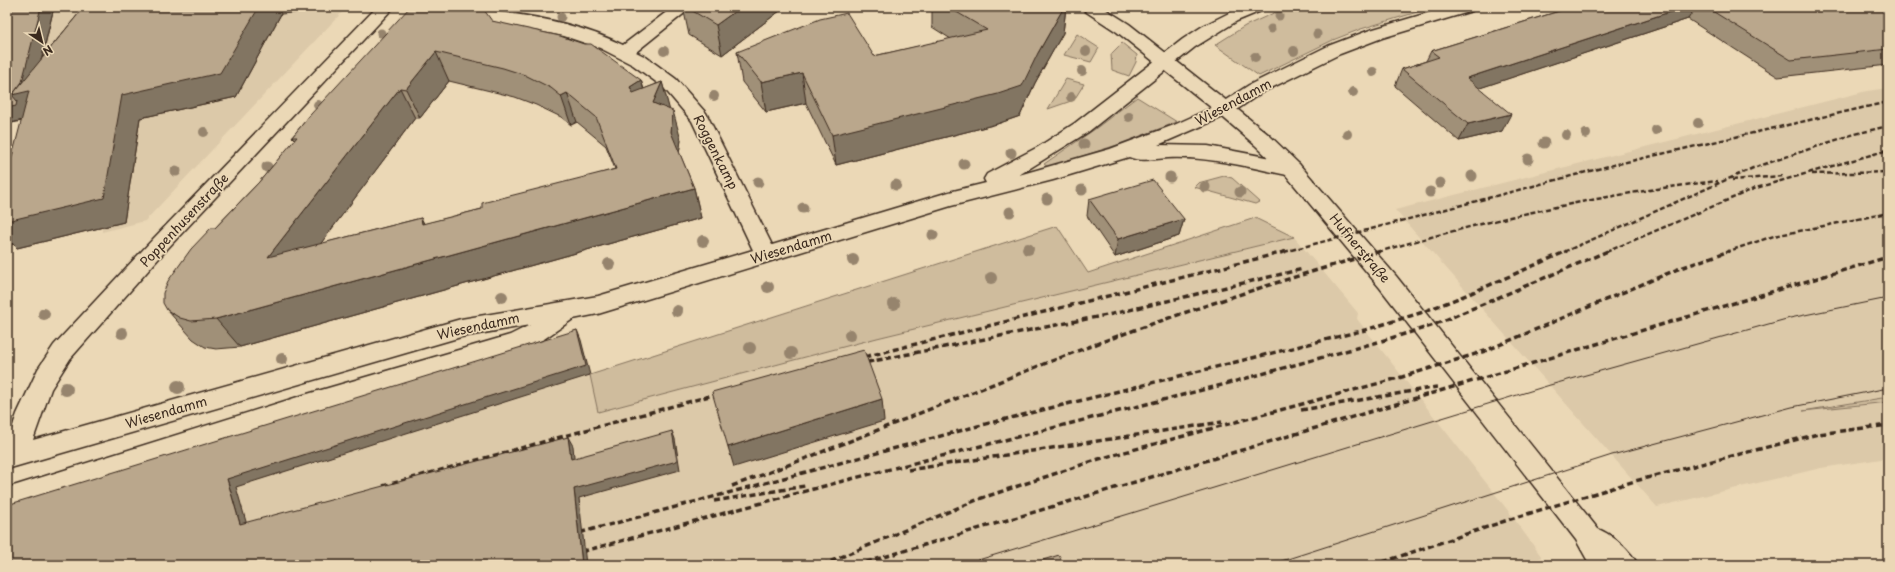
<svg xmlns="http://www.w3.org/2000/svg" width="1895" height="572" font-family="'Playpen Sans',sans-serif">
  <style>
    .built { fill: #dcc9a9 }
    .green { fill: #cfbc9d; stroke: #85735e }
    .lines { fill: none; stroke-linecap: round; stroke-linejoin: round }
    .minor-casing { stroke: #3b2a1e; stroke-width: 3 }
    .major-casing { stroke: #3b2a1e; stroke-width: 3 }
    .minor { fill: #ebd8b6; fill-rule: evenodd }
    .major { fill: #ebd8b6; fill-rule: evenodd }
    .tram { stroke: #3b2a1e; stroke-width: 1 }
    .rail-far1 { stroke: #3b2a1e; stroke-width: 2.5; stroke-dasharray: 5 2.5; stroke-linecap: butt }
    .rail { stroke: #3b2a1e; stroke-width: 3.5; stroke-dasharray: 6 3.5; stroke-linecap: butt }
    .tree { fill: #96846d }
    .wall { fill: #a09078; stroke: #3b2a1e; fill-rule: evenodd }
    .shaded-wall { fill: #827562; stroke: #3b2a1e }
    .building { fill: #baa78c; stroke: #3b2a1e; fill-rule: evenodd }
    .labels { text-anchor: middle; stroke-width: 3.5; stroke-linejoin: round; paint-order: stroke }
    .street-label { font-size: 13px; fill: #3b2a1e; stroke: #ebd8b6 }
  </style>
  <rect width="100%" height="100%" fill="#ebd8b6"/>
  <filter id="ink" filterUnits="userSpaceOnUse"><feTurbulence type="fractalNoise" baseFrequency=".025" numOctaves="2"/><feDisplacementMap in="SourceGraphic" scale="8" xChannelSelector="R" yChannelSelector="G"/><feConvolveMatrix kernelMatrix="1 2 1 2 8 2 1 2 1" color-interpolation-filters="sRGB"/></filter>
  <g filter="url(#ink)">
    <path class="built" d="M7 7H347L145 221 102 232V227L17 248 18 243 7 245V217L48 120 7 77Z
      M1888 88V458L1821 468 1657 507 1395 210 1867 91Z
      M1294 237 1358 313 1357 319 1506 508 1541 556 1539 565H7V560L590 375 598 412 877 338Z"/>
    <path class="green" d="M1287 7H1434L1361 29 1333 40 1259 76 1215 45 1245 26Z
      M1077 34 1099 48 1091 62 1064 55Z
      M1122 43 1137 55 1136 62 1129 76 1112 70 1111 54Z
      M1066 79 1084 84 1074 100 1048 109Z
      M1137 97 1177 122 1117 145 1048 167 1044 164 1095 129Z
      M1224 176 1232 178 1259 202 1255 204 1194 187 1198 183Z
      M1255 218 1294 237 877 338 598 412 590 375 1057 226 1088 273Z
      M1888 397V402L1803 411Z"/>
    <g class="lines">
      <defs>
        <path id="minor" d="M377 7H394L168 248 70 359 51 389 33 440 461 319 598 296 753 250 692 121 663 87 633 65 600 48 564 36 493 22 416 12 410 11 408 7C476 7 560 14 623 45L673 7H692L636 52 646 57 676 79 706 113 772 245 949 192 986 183 984 179 987 174 1038 147 1075 123 1183 39 1203 26 1241 7H1263L1261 11 1237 21 1195 47 1088 132 1019 175 1110 149 1174 125 1218 105 1249 85 1328 46 1370 30 1448 7H1474L1472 11 1382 38 1340 54 1261 93 1232 113 1158 145 1208 146 1292 162 1299 164 1302 169 1299 174 1292 176C1251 168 1209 156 1168 158 1156 159 1139 162 1129 157L1053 180 951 206 598 314 573 319 544 339 524 348 304 415 7 512V488L304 395 510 335 530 325 461 337 7 469V443L17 414 38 369 54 345 154 238Z"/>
        <path id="major" d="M1083 7H1102L1129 24 1232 105 1269 135 1299 164 1396 276 1598 529C1613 535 1631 551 1638 565H1590L1576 540 1380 288 1285 174 1255 145 1218 113 1117 32 1085 11Z"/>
      </defs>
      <use href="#minor" class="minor-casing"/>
      <use href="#major" class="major-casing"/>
      <use href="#minor" class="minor"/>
      <use href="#major" class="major"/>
      <path class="tram" d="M962 565 1550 385 1790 318 1888 298
        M1269 565 1612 455 1792 407 1888 388"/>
      <path class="rail-far1" d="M1812 174 1888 172
        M1732 180 1782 176
        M1284 252 1609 166 1888 102
        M1378 252C1490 219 1602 194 1718 181
        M1564 252 1753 168 1851 135 1888 126
        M1606 252 1756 188 1888 150
        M1726 252 1774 236 1888 213"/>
      <path class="rail" d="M856 359 1288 251
        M858 364 1112 314 1303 269
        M1301 410 1437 387
        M908 470 1222 422
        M383 486 724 392
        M732 486C847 444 960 396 1075 352 1175 314 1279 281 1381 251
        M714 501 805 486
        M571 535 978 426 1365 330 1420 313 1469 294 1567 251
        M573 554 843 481 1218 386 1378 342 1431 326 1608 251
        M822 565 979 499 1099 459 1402 377 1485 351 1678 269 1729 251
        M857 565 1888 257
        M1374 565 1514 518 1635 481 1818 434 1888 425"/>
    </g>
    <g class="tree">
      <circle cx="1279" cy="16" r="4.5"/>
      <circle cx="561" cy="17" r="4.5"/>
      <circle cx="1271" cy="29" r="4.5"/>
      <circle cx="381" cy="33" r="4.5"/>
      <circle cx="1317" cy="34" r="4.5"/>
      <circle cx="664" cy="51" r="5"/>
      <circle cx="1086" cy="51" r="5"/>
      <circle cx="1294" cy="51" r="5"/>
      <circle cx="1255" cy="57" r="5"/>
      <circle cx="1082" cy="71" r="5"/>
      <circle cx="1373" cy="72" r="5"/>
      <circle cx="1353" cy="92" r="5"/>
      <circle cx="714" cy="96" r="5"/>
      <circle cx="1071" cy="97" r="5"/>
      <circle cx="318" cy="105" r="5"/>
      <circle cx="1129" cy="117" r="5"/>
      <circle cx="1698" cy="123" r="5"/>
      <circle cx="1656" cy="130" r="5"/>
      <circle cx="204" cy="132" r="5"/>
      <circle cx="1347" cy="134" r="5"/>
      <circle cx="1586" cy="134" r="5"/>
      <circle cx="1566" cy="135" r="5"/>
      <circle cx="1544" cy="143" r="5.5"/>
      <circle cx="1084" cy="144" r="5.5"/>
      <circle cx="1011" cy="153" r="5.5"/>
      <circle cx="1528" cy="159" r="5.5"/>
      <circle cx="964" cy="164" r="5.5"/>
      <circle cx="267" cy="167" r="5.5"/>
      <circle cx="176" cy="171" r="5.5"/>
      <circle cx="1472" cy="176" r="5.5"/>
      <circle cx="1170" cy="177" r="5.5"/>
      <circle cx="758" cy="182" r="5.5"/>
      <circle cx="1440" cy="183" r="5.5"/>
      <circle cx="896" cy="185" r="5.5"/>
      <circle cx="1205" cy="187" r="5.5"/>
      <circle cx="1082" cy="190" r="5.5"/>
      <circle cx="1240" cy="192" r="5.5"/>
      <circle cx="1430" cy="192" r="5.5"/>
      <circle cx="1047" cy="199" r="5.5"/>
      <circle cx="803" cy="208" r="5.5"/>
      <circle cx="1010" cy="212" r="5.5"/>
      <circle cx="933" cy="235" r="5.5"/>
      <circle cx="703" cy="241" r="6"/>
      <circle cx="1028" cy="249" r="6"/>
      <circle cx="853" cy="260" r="6"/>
      <circle cx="609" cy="264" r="6"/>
      <circle cx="991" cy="278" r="6"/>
      <circle cx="768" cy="287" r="6"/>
      <circle cx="502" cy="297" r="6"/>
      <circle cx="894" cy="304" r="6"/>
      <circle cx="677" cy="311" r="6"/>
      <circle cx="44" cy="314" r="6"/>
      <circle cx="122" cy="333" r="6"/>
      <circle cx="850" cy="335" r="6"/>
      <circle cx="750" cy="348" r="6"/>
      <circle cx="791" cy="353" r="6"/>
      <circle cx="282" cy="359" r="6"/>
      <circle cx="178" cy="387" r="7"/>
      <circle cx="66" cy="389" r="7"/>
    </g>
    <path class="wall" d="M54 7 42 58 84 7H325L323 10 281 14 236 97 140 118 124 222 17 248 13 244 7 245V176L22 121 7 124Z
      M683 7H785L722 55 689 35Z
      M932 7H1066L1063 33 1035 83 1020 116 997 124 836 165 806 103 766 112 742 82 737 52 874 56 951 39 932 27Z
      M1572 7H1888V65L1778 77 1688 19 1479 88 1502 131 1459 141 1395 86 1402 69 1426 61 1431 51Z
      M492 21 641 80 644 89 662 82 669 109 681 140 679 152 694 188 701 218 240 347 216 349 205 347 193 339 167 310 215 228 259 182 295 140 292 137 311 114ZM449 81 515 97 536 105 561 117 571 125 577 122 606 146 615 169 482 209 424 224 421 218 320 244 415 118H420Z
      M1089 199 1184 219 1179 236 1115 257 1087 216Z"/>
    <path class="shaded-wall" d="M41 7H54L27 119 7 124V108L12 95Z
      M259 7H277L281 14 236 97 140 118 124 222 17 248 13 244 7 245V221L122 95Z
      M321 7H325L323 10Z
      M741 7H785L722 55 716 25Z
      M1064 7H1066L1063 33 1035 83 1020 116 997 124 836 165 832 135 1038 53Z
      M1685 7H1696L1688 19 1459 95 1467 78Z
      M436 52 449 81 420 118 406 89Z
      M802 73 806 103 766 112 761 82Z
      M641 80 649 109 638 117 630 87Z
      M662 82 670 111 653 103Z
      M400 88 415 118 289 286 268 257Z
      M567 93 577 122 571 125 561 96Z
      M673 111 681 140 678 161 671 132Z
      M1511 114 1502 131 1459 141 1468 124Z
      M694 188 701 218 240 347 216 319Z
      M421 218 437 247 422 224Z
      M1184 219 1179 236 1115 257 1118 239Z
      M577 330 581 340 590 375 236 487 249 532 240 524 227 479Z
      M882 399 884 421 734 467 728 447Z
      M672 431 675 439 680 470 579 498 586 565H582L574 489Z
      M568 437 573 446 575 467 571 459Z"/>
    <path class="building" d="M7 7H41L22 82 12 95 17 101 16 106 7 108Z
      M84 7H259L220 73 122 95 104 198 7 221V176L29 91 12 95Z
      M410 7H482L492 21 560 36 584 44H591L641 80 630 87 633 93 662 82 653 103 673 111 671 132 694 188 216 319 191 321 180 318 167 310 163 303V293L168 281 191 249 211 228H215L259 182 297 137H292L311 114ZM436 52 503 68 525 75 551 88 561 96 567 93 596 117 616 169 482 203V209L422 224 421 218 268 257 400 88 406 89Z
      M686 7H741L716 25Z
      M948 7H1064L1038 53 1022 86 998 94 832 135 802 73 761 82 737 52 820 19 847 13 874 56 987 30Z
      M1572 7H1685L1467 78 1511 114 1468 124 1402 69 1439 57 1431 51Z
      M1706 7H1888V49L1791 60Z
      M1153 180 1184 219 1118 239 1089 199Z
      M577 330 586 366 227 479 240 524 568 437 571 459 672 431 677 461 574 489 582 565H7V505Z
      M864 350 882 399 728 447 712 392Z
      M1059 555 1064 565H1027Z"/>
  </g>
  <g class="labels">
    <g class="street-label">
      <text transform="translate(1233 102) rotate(-28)" y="5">Wiesendamm</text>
      <text transform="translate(716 152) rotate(63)" y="5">Roggenkamp</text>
      <text transform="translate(184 220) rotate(-47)" y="5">Poppenhusenstraße</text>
      <text transform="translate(791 247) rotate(-17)" y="5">Wiesendamm</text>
      <text transform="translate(1360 248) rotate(50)" y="5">Hufnerstraße</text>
      <text transform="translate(478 326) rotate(-12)" y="5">Wiesendamm</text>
      <text transform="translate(166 412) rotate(-16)" y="5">Wiesendamm</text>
    </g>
  </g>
  <rect width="1895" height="572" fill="none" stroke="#ebd8b6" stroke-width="24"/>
  <rect x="12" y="12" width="1871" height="548" fill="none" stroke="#3b2a1e" stroke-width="1.5" filter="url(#ink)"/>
  <g transform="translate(42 42) rotate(145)" stroke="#ebd8b6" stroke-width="3" paint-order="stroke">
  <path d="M0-3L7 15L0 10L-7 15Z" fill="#3b2a1e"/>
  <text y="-6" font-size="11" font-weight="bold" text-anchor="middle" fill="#3b2a1e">N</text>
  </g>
</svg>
